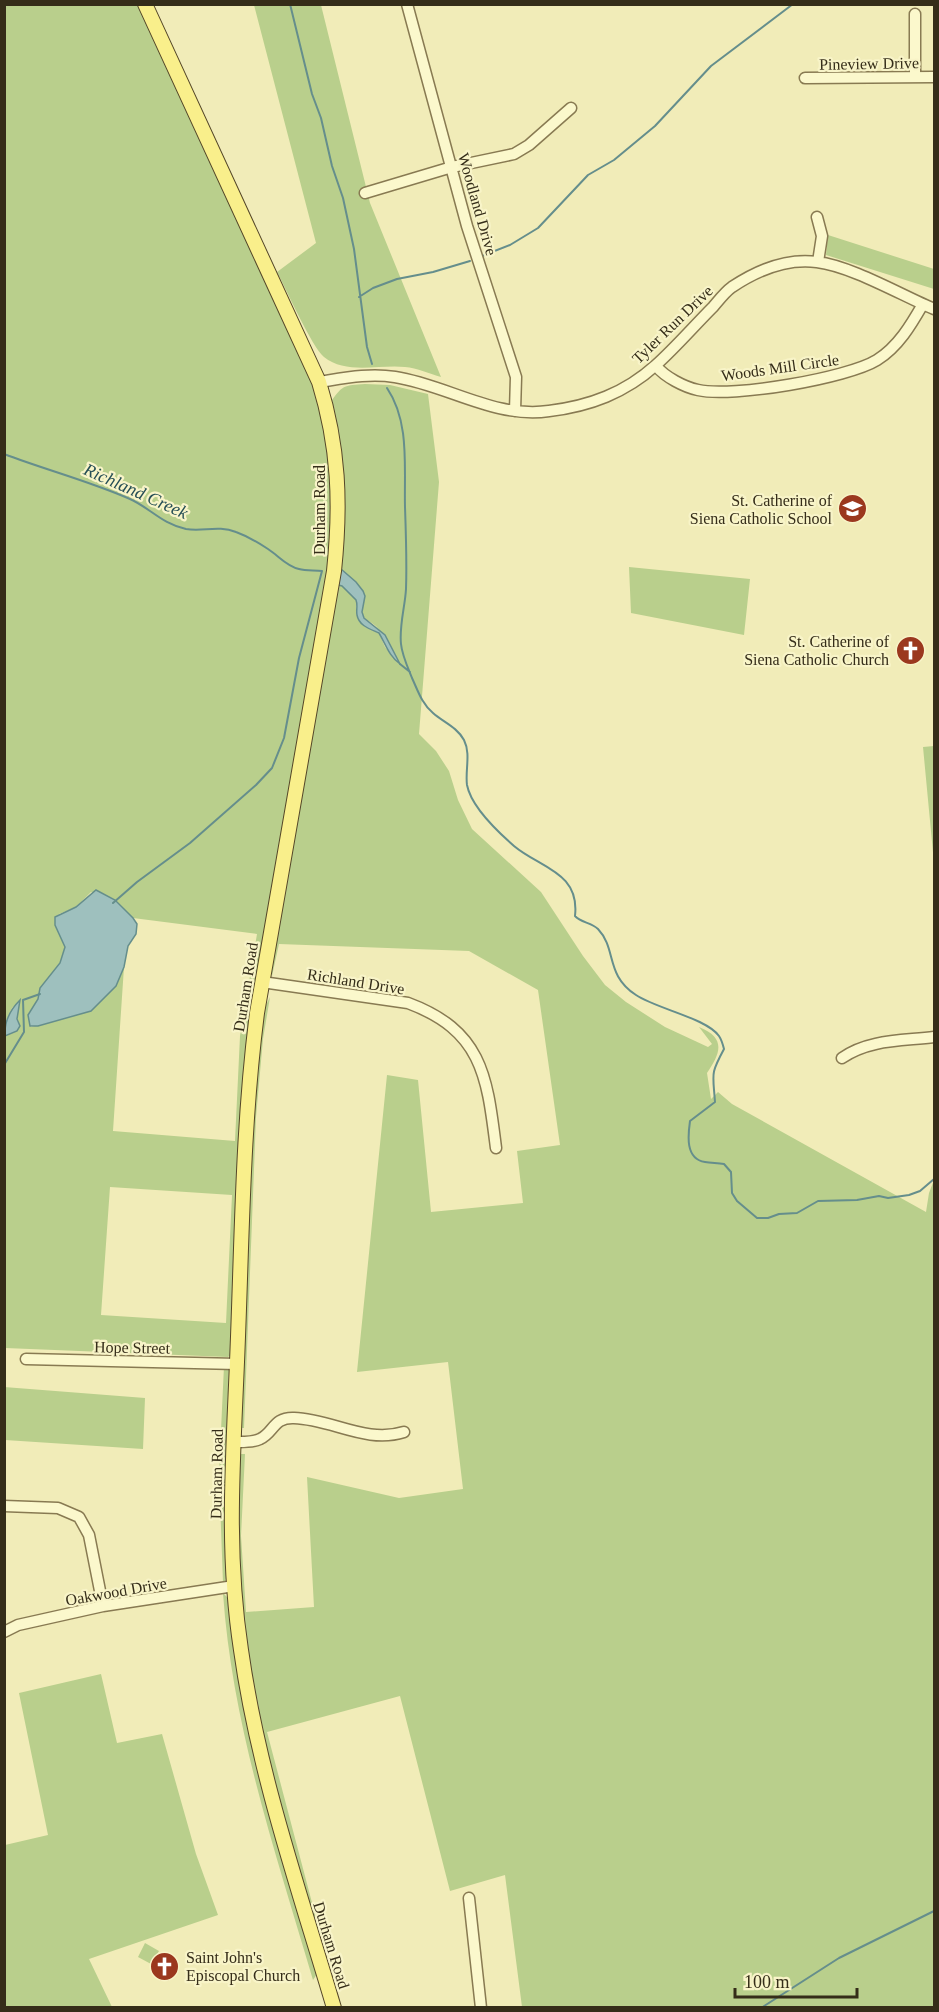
<svg xmlns="http://www.w3.org/2000/svg" width="939" height="2012" font-family="Georgia,serif">
  <style>
    .green { fill: #b9cf8c; fill-rule: evenodd }
    .water { fill: #9ec0be; stroke: #658e8c; stroke-width: 1.5 }
    .lines { fill: none; stroke-linecap: round; stroke-linejoin: round }
    .stream { stroke: #658e8c; stroke-width: 2 }
    .minor-casing { stroke: #887a52; stroke-width: 13 }
    .major-casing { stroke: #544628; stroke-width: 16 }
    .minor { stroke: #fbf8cc; stroke-width: 10 }
    .major { stroke: #f9ef8b; stroke-width: 14 }
    .labels { text-anchor: middle; stroke-width: 4.5; stroke-linejoin: round; paint-order: stroke }
    .street-label { font-size: 16px; fill: #352d19; stroke: #f8f4c8 }
    .poi-label { font-size: 16px; fill: #352d19; stroke: #f8f4c8; text-anchor: end }
    .water-label { font-size: 18px; font-style: italic; fill: #274f56; stroke: #f8f4c8 }
  </style>
  <rect width="100%" height="100%" fill="#f1ecb8"/>
  <path class="green" d="M4 5H139L309 373C326 422 338 476 333 528 332 546 328 565 326 583L255 992 231 1355 228 1357 5 1348 4 1036 17 1031 19 1022C15 1016 17 1008 20 1002L12 1008 4 1025ZM91 892 115 900 133 918 257 934 240 1036 235 1141 113 1131 124 967 116 986 91 1011 31 1027 28 1014 38 999 40 988 60 963 65 947 55 925 59 914 76 907ZM110 1187 232 1195 226 1323 101 1315Z
    M254 5H321L370 203 441 377C430 374 417 368 405 367 380 364 346 375 324 357 312 347 286 289 277 272L316 243Z
    M828 235 934 269V289L826 255Z
    M365 384 390 385 428 394 439 482 419 734 436 751 449 771 458 800 472 829 541 892 583 956 605 985 626 1002 665 1027 708 1047 712 1044 699 1027C727 1038 720 1054 707 1073L711 1099 718 1092 732 1104 926 1212 929 1193 934 1180V2007H522L505 1875 450 1891 400 1696 267 1732 320 1933 315 1925 271 1774 249 1676 236 1559 239 1454H245L241 1536 246 1612 314 1607 307 1477 399 1498 463 1489 448 1362 357 1372 387 1075 418 1080 431 1212 523 1203 517 1151 560 1145 538 990 469 951 279 944 272 976 270 963 295 811 342 469 339 436 332 400C344 384 344 386 365 384ZM342 585 365 596C357 626 369 615 381 632 388 642 394 652 399 662L385 647 379 633 365 627 356 614V600Z
    M629 567 750 579 744 635 631 613Z
    M934 746V863L923 747Z
    M270 997 263 1039 256 1117 244 1428H241L254 1080 262 1013Z
    M224 1366 229 1370 226 1439 228 1572 225 1582 223 1583 219 1473Z
    M4 1387 145 1398 143 1449 5 1440Z
    M223 1593 229 1599 317 1974 313 1980C276 1854 232 1726 223 1593Z
    M101 1674 117 1743 162 1734 196 1854 218 1915 89 1959 112 2007H5V1845L48 1835 19 1693Z
    M145 1943 159 1951 151 1964 138 1957Z"/>
  <path class="water" d="M341 569 356 582 363 591 365 596 362 612 364 618 385 635 400 664C389 656 386 645 379 633 370 629 359 626 357 615 356 610 358 605 356 600L342 586 338 585Z
    M96 890 115 900 133 918 137 924 136 934 128 946 124 967 116 986 91 1011 38 1026H30L28 1015 38 999 40 988 60 963 65 947 55 925V917L76 907Z
    M20 1000 17 1019 20 1026 17 1031 5 1036C4 1021 10 1010 20 1000Z"/>
  <g class="lines">
    <path class="stream" d="M290 4 312 94 321 118 332 166 343 198 354 249 367 347 372 364
      M482 256 510 245 538 228 588 175 614 160 655 126 711 66 793 4
      M359 297 373 288 397 279 433 272 470 261
      M387 388C410 422 404 467 405 507 406 535 407 562 406 589 405 607 399 626 401 644 402 655 408 668 412 678 418 691 422 704 433 713 443 722 457 727 464 740 471 754 465 770 467 785 471 806 498 832 514 846 540 868 580 872 575 916 581 923 591 922 598 929 617 949 605 975 636 995 657 1009 706 1018 719 1036 721 1039 723 1045 724 1049 710 1075 713 1073 715 1102L690 1121C688 1135 685 1159 705 1162 711 1163 717 1163 724 1164L731 1172 732 1193 737 1201 757 1218H768L779 1214 797 1213 818 1201 857 1200 879 1196 888 1198 909 1195 920 1191 934 1179
      M4 454C46 470 89 481 130 499 150 508 162 524 186 529 203 532 218 525 236 532 247 536 259 543 268 549 279 556 286 566 299 569 306 571 315 570 322 571L299 658 284 738 272 768 256 785 190 843 137 882 113 903
      M400 664 410 672
      M4 1065 24 1032 23 1000 40 994
      M761 2008 839 1958 934 1911"/>
    <defs>
      <path id="minor" d="M407 4 467 226 516 377 515 411
        M915 14V77
        M805 78 934 77
        M365 193 452 167 514 154 529 145 571 108
        M817 217 822 236 818 262
        M656 366C665 377 684 387 698 390 732 398 848 378 877 360 898 347 911 325 923 304
        M319 382C345 378 369 373 395 377 447 385 495 419 549 411 590 406 625 393 656 365 676 347 694 326 713 307 719 300 725 292 732 287 756 271 787 258 817 262 851 266 901 295 934 309
        M262 982 408 1003C483 1031 487 1077 496 1148
        M842 1058C869 1039 903 1041 934 1037
        M26 1359 237 1364
        M232 1442C241 1442 252 1443 260 1439 274 1433 273 1417 294 1418 332 1419 366 1444 404 1432
        M4 1506 58 1508 79 1517 89 1535 103 1606
        M4 1632 18 1625 103 1606 234 1586
        M469 1898 481 2008"/>
      <path id="major" d="M145 4 319 382C339 447 341 504 334 571L257 1013C242 1129 242 1246 237 1362 233 1460 226 1552 241 1650 258 1772 299 1890 334 2008"/>
    </defs>
    <use href="#minor" class="minor-casing"/>
    <use href="#major" class="major-casing"/>
    <use href="#minor" class="minor"/>
    <use href="#major" class="major"/>
  </g>
  <defs>
    <symbol id="school-disc" viewBox="-11 -11 22 22"><circle r="9.5" fill="#9b381e" stroke="#f8f4c8"/><path d="M0-5L7-2L0 1L-7-2ZM-4 1L0 2.5L4 1V4Q0 6-4 4Z" fill="#fff"/></symbol>
    <symbol id="church-disc" viewBox="-11 -11 22 22"><circle r="9.5" fill="#9b381e" stroke="#f8f4c8"/><path d="M-1.2-6h2.4v3.5h3.3v2.4h-3.3V6h-2.4V-.1h-3.3v-2.4h3.3Z" fill="#fff"/></symbol>
  </defs>
  <g fill-rule="evenodd">
    <use href="#school-disc" x="836" y="492" width="33" height="33"/>
    <use href="#church-disc" x="894" y="634" width="33" height="33"/>
    <use href="#church-disc" x="148" y="1950" width="33" height="33"/>
  </g>
  <g class="labels">
    <g class="street-label">
      <text transform="translate(869 63) rotate(-1)" y="6">Pineview Drive</text>
      <text transform="translate(478 204) rotate(74)" y="6">Woodland Drive</text>
      <text transform="translate(672 324) rotate(-44)" y="6">Tyler Run Drive</text>
      <text transform="translate(780 367) rotate(-8)" y="6">Woods Mill Circle</text>
      <text transform="translate(319 510) rotate(-90)" y="6">Durham Road</text>
      <text transform="translate(356 981) rotate(9)" y="6">Richland Drive</text>
      <text transform="translate(245 987) rotate(-81)" y="6">Durham Road</text>
      <text transform="translate(132 1347) rotate(1)" y="6">Hope Street</text>
      <text transform="translate(216 1474) rotate(-89)" y="6">Durham Road</text>
      <text transform="translate(116 1591) rotate(-10)" y="6">Oakwood Drive</text>
      <text transform="translate(332 1945) rotate(73)" y="6">Durham Road</text>
    </g>
    <g class="poi-label">
      <text x="832" y="506">St. Catherine of<tspan x="832" dy="18">Siena Catholic School</tspan></text>
      <text x="889" y="647">St. Catherine of<tspan x="889" dy="18">Siena Catholic Church</tspan></text>
      <text x="186" y="1963" text-anchor="start">Saint John's<tspan x="186" dy="18">Episcopal Church</tspan></text>
    </g>
    <g class="water-label">
      <text transform="translate(136 491) rotate(24)" y="6">Richland Creek</text>
    </g>
  </g>
  <rect width="939" height="2012" fill="none" stroke="#352d19" stroke-width="12"/>
  <path d="M735 1988v9h122v-9" fill="none" stroke="#352d19" stroke-width="3"/>
  <text x="744" y="1988" font-size="18" fill="#352d19" stroke="#f8f4c8" stroke-width="4.5" paint-order="stroke">100 m</text>
</svg>
